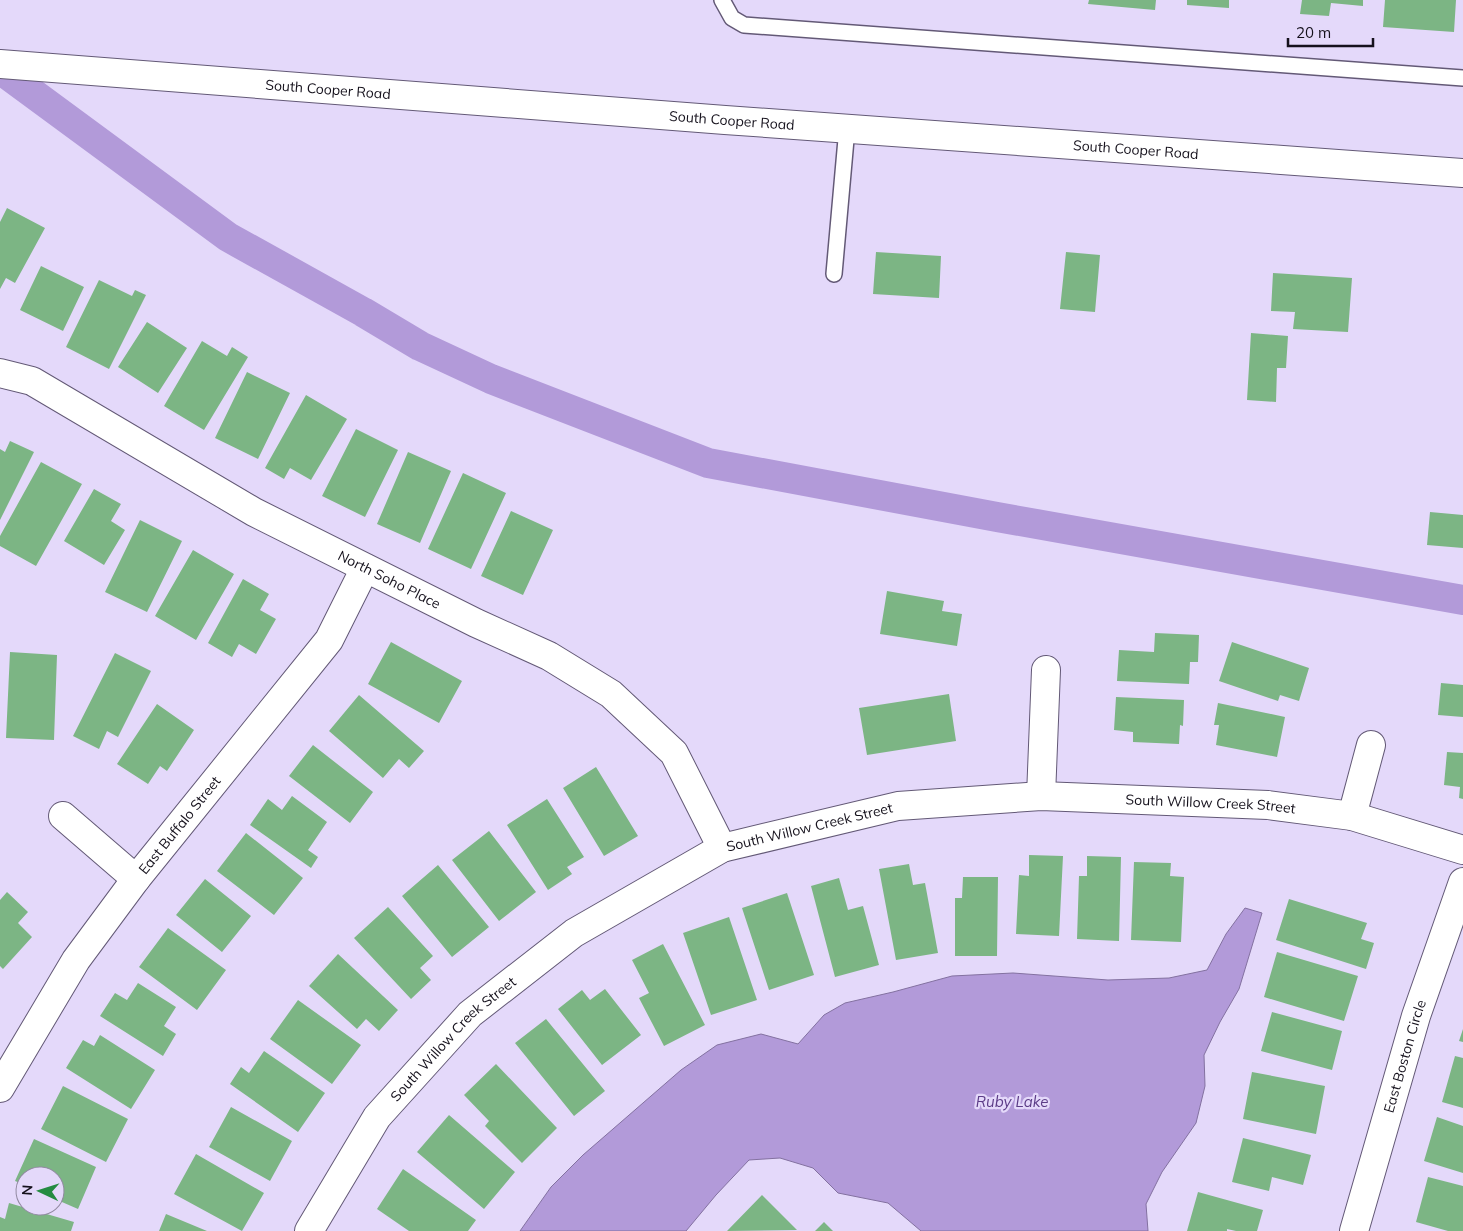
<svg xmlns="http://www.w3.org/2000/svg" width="1463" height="1231" font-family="Mulish,sans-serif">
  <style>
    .water { fill: #b29ad9; stroke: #8371a0 }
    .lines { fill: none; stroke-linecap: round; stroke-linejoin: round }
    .canal { stroke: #b29ad9; stroke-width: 30 }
    .building { fill: #7cb584 }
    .lane-casing { stroke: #635976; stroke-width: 18 }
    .street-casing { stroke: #635976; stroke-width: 30 }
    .secondary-casing { stroke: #635976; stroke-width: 30 }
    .lane { stroke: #fff; stroke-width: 15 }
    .street { stroke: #fff; stroke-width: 28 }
    .secondary { stroke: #fff; stroke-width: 28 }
    .labels { text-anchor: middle; stroke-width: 4.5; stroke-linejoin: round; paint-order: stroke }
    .street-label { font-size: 14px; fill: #15111c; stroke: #e4d9fa }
    .water-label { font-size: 15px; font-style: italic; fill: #5c3c87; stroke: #e4d9fa }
  </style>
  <rect width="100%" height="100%" fill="#e4d9fa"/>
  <path class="water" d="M1245 908 1262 913 1239 989 1220 1022 1204 1055 1205 1086 1196 1123 1162 1172 1146 1204 1148 1231H921L888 1203 838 1193 813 1168 780 1158 749 1160 716 1195 686 1231H520L551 1187 583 1155 681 1070 717 1045 761 1034 798 1044 824 1015 845 1003 893 992 952 976 1013 973 1108 980 1169 978 1207 970 1226 934Z"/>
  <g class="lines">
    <path class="canal" d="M0 69 228 237 363 312 420 346 491 379 708 463 997 517 1463 600"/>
  </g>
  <path class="building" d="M1089 0H1156L1155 10 1088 4Z
    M1187 0H1229V8L1187 5Z
    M1302 0H1363V6L1331 3 1329 16 1300 14Z
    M1385 0H1456L1454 32 1383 27Z
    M7 208 45 228 15 283 6 278 0 289V222Z
    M876 252 941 256 939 298 873 294Z
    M1066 252 1100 255 1095 312 1060 309Z
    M41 266 84 287 63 331 20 310Z
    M1273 273 1352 278 1348 332 1293 329 1295 312 1271 311Z
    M99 280 132 296 135 290 146 295 109 369 66 347Z
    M147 322 187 348 158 393 118 367Z
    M1251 333 1288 336 1286 368H1277L1276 402 1247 400Z
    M202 341 227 356 232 347 248 357 204 430 164 406Z
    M247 372 290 393 258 459 215 438Z
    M306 395 347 419 311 480 290 468 284 479 265 468Z
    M356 429 398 450 365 517 322 496Z
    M10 441 34 452 0 520V449L5 452Z
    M408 452 451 471 420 543 377 524Z
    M41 462 82 484 36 566 0 546V536Z
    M463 473 506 493 471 569 428 549Z
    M94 489 121 504 111 521 125 530 104 565 64 541Z
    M511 511 553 530 523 595 481 576Z
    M1430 512 1463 515V548L1427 545Z
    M140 520 182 541 147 612 105 592Z
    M193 550 234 574 196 640 155 616Z
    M243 579 269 594 260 610 276 619 256 654 239 644 232 657 208 643Z
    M887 591 944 601 942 611 962 614 957 646 880 634Z
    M1155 633 1199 635 1198 662H1190L1189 684 1117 681 1119 650 1154 652Z
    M391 642 462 681 439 723 368 684Z
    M1232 642 1309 668 1299 701 1280 695 1278 701 1219 681Z
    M10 652 57 655 54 740 6 738Z
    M115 653 151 671 118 737 107 731 99 749 73 736Z
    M1441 683 1463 685V717L1438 715Z
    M949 694 956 741 867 755 859 708Z
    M359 695 424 751 409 768 399 759 383 778 329 731Z
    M1116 697 1184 700 1183 726 1180 725 1179 744 1133 742V732L1114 730Z
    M1218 703 1285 717 1277 757 1216 745 1219 725H1214Z
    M157 704 194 730 167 771 160 766 148 784 117 764Z
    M313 745 373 792 350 823 289 776Z
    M1447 752 1463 753V799L1459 798 1460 787 1444 785Z
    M596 767 638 836 604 856 563 788Z
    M292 796 327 822 308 850 318 857 311 868 250 825 268 799 282 810Z
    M547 799 584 857 567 867 572 874 548 890 507 825Z
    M489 831 536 892 499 921 452 860Z
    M246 833 303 878 274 915 217 871Z
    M1029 855 1063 856 1059 936 1016 934 1019 875 1029 876Z
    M1087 856 1121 857 1119 941 1077 939 1079 876H1087Z
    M1134 862 1171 863 1170 876 1184 877 1181 942 1131 940Z
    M909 864 913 885 925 883 938 953 896 960 879 869Z
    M438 865 489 927 452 957 402 896Z
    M963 877H998L997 956H955V898H962Z
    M839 878 848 910 863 906 879 965 835 977 811 886Z
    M205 879 251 916 222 952 176 915Z
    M7 892 28 912 18 923 32 937 3 969 0 966V900Z
    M787 893 814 975 769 990 742 908Z
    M1289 899 1367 923 1361 939 1374 943 1366 969 1276 940Z
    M388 907 433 956 420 968 431 980 411 999 354 938Z
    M729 917 757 1000 711 1015 683 933Z
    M168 928 226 970 197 1010 139 967Z
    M663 944 705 1025 664 1046 639 998 649 993 632 960Z
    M1277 952 1358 976 1344 1021 1264 997Z
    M338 954 398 1010 379 1031 366 1019 357 1029 309 986Z
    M138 983 176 1007 164 1026 176 1034 163 1056 100 1016 115 993 127 1000Z
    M605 989 641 1035 602 1065 558 1009 582 990 590 1000Z
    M298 1000 361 1045 332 1084 270 1039Z
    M1272 1012 1342 1031 1332 1070 1261 1051Z
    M546 1019 605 1091 574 1116 515 1043Z
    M1463 1029V1042L1459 1041Z
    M100 1035 155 1070 131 1109 66 1068 83 1040 94 1046Z
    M264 1051 325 1093 298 1132 230 1084 241 1067 249 1073Z
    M1455 1056 1463 1058V1108L1442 1102Z
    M496 1064 557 1128 522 1163 485 1126 489 1121 464 1095Z
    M1252 1072 1325 1086 1316 1134 1243 1119Z
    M63 1086 128 1119 106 1162 41 1129Z
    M231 1107 292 1141 270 1181 209 1147Z
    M449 1115 515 1172 484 1209 417 1152Z
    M1437 1117 1463 1126V1173L1424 1161Z
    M1243 1138 1311 1155 1303 1185 1272 1177 1269 1191 1232 1182Z
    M34 1139 96 1167 78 1209 55 1199V1176H25V1185L15 1181Z
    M196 1154 264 1193 242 1231 174 1194Z
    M403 1169 476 1220 468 1231H409L377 1209Z
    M1428 1177 1463 1186V1231H1448L1416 1222Z
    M1198 1192 1263 1210 1257 1231H1236L1227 1229V1231H1187Z
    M762 1195 797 1230 727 1231Z
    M9 1203 74 1222 71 1231H0V1217L5 1219Z
    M166 1214 207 1231H159Z
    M824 1222 833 1231H815Z"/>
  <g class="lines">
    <defs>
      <path id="lane" d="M722 0 732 18 744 25 1463 78
        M834 274 847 128"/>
      <g id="street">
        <path id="s1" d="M0 373 32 381 254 512 476 623 549 656 611 694 674 753 722 848"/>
        <path d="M1041 796 1046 670"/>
        <path d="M63 816 136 879"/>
        <path d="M1352 816 1371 745"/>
        <path id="s2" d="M0 1088 76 960 136 879 329 640 365 568"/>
        <path id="s3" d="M309 1231 377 1117 470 1014 574 933 722 848 898 806 1041 796 1268 805 1352 816 1463 850"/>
        <path id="s4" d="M1354 1231 1416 1016 1463 882"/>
      </g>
      <g id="secondary">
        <path id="s5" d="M0 64 725 120 1463 173"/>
      </g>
    </defs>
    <use href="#lane" class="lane-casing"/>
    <use href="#street" class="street-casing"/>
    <use href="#secondary" class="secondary-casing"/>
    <use href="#lane" class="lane"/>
    <use href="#street" class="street"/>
    <use href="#secondary" class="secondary"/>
  </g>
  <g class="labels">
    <g class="street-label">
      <text dy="5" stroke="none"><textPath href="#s5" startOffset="329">South Cooper Road</textPath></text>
      <text dy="5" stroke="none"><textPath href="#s5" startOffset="734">South Cooper Road</textPath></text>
      <text dy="5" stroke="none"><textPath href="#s5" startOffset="1139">South Cooper Road</textPath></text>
      <text dy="5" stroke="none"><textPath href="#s1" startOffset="442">North Soho Place</textPath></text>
      <text dy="5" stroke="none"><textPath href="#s3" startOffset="1068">South Willow Creek Street</textPath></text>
      <text dy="5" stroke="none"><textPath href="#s2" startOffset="319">East Buffalo Street</textPath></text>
      <text dy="5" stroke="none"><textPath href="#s3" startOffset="664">South Willow Creek Street</textPath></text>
      <text dy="5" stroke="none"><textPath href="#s3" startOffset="242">South Willow Creek Street</textPath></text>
      <text dy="5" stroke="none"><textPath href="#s4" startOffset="182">East Boston Circle</textPath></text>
    </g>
    <g class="water-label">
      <text x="1012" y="1107">Ruby Lake</text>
    </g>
  </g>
  <g transform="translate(40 1191) rotate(274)"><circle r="24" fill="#e4d9fa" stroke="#9189a1"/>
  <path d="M0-4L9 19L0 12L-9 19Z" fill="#258b41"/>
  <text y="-8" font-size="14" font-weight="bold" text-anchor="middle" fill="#15111c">N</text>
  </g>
  <path d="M1288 38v8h85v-8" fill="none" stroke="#15111c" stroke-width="2.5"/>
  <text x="1296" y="38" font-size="15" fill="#15111c" stroke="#e4d9fa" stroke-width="4" paint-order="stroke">20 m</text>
</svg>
